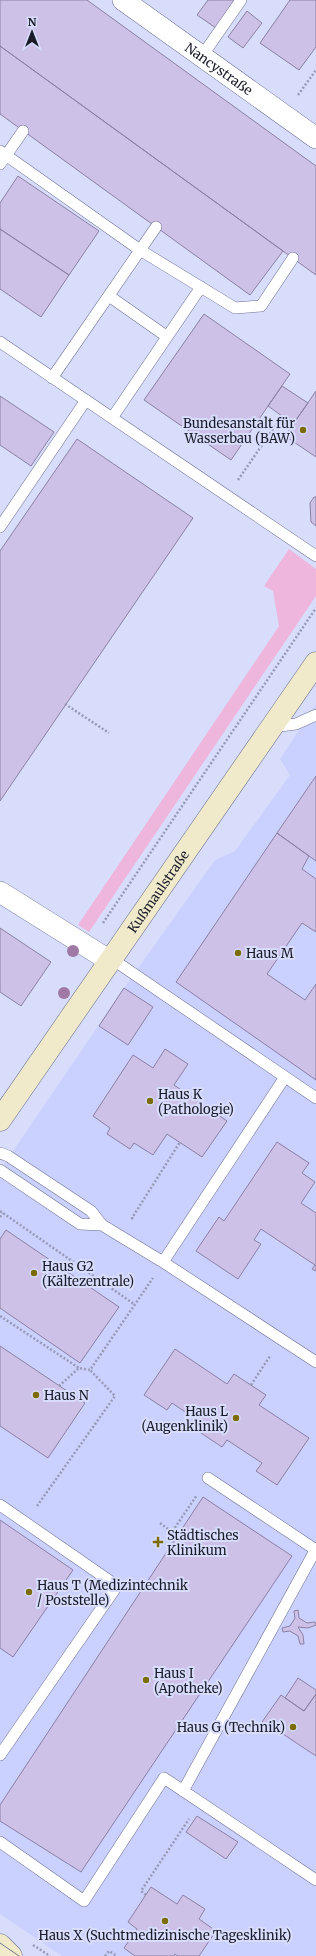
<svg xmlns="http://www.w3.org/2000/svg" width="316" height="1956" font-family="Merriweather,serif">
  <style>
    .built { fill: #cbd1fe }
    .green { fill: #eeb6dc }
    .building { fill: #cdc1e7; stroke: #8b80a3 }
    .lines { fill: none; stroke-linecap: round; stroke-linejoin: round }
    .lane-casing { stroke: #6c7092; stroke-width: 12 }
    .street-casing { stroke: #6c7092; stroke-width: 22 }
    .secondary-casing { stroke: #6c7092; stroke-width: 23 }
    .path { stroke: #979ab4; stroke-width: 2.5; stroke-dasharray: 2 2; stroke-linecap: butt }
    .lane { stroke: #fff; stroke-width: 11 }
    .street { stroke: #fff; stroke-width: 21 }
    .secondary { stroke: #f0eacb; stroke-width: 22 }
    .tram { stroke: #73768c; stroke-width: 1 }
    .tree { fill: #a079a6 }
    .poi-dot { fill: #7c6c07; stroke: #d8ddfc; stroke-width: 1.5 }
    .labels { text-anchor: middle; stroke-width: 4; stroke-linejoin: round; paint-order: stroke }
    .street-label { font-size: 13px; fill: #1a1b29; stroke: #d8ddfc }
    .poi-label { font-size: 13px; fill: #1a1b29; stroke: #d8ddfc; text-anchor: start }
  </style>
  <rect width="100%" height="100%" fill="#d8ddfc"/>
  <path class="built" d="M316 704V1956H62L0 1914V1170L124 988 215 860 235 851 290 775 280 759Z"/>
  <path class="green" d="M289 549 316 569V596L89 932 78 925 279 626 273 591 264 586Z"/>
  <path class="building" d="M0 0H87L316 166V275L0 46Z
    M208 0H235L216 28 197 15Z
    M290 0H316V47L299 70 260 43Z
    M247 11 262 23 243 48 228 37Z
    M0 46 283 251 250 295 0 114Z
    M18 176 99 231 69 275 0 229V203Z
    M0 229 69 275 41 317 0 289Z
    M204 314 290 374 231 460 144 400Z
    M282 386 308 403 293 424 268 406Z
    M316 391V457L285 436Z
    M0 396 54 432 31 466 0 445Z
    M77 439 193 518 0 801V551Z
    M314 497H316V526L311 522 310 503Z
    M316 776V861L277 833Z
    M277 833 309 856 302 869 316 879V932L302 923 267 974 305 1000 316 984V1080L176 982Z
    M0 928 51 962 21 1006 0 992Z
    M124 988 153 1007 128 1045 99 1026Z
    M165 1049 188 1064 174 1085 227 1121 202 1157 167 1134 153 1155 134 1143 130 1149 107 1134 110 1128 93 1116 133 1055 153 1068Z
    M277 1142 309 1163 302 1173 315 1182 301 1203 316 1213V1271L312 1269 315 1265 261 1229 254 1240 261 1244 238 1279 196 1251 219 1217 224 1221Z
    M6 1230 119 1307 80 1363 0 1308V1239Z
    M0 1346 85 1403 48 1458 0 1426Z
    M175 1349 227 1384 234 1374 266 1395 259 1405 309 1438 277 1485 256 1471 262 1463 227 1440 222 1447 201 1433 206 1426 172 1403 167 1410 144 1395Z
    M203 1497 292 1556 81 1872 0 1821V1805Z
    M0 1520 73 1570 13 1657 0 1648Z
    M298 1610 299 1618 307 1623 315 1622 316 1625 308 1628 298 1627 303 1635 304 1644H300L298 1636 290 1631 283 1632 282 1628 290 1626 295 1618 294 1611Z
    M298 1678 316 1690V1694L304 1711 285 1698Z
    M316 1694V1756L280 1732 279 1734 262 1722 281 1695 304 1711Z
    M197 1816 238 1842 226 1859 186 1832Z
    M151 1887 177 1904 183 1895 205 1909 199 1919 216 1931 199 1956H178L175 1954 174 1956H135L124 1948 137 1929 128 1922Z"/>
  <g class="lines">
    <defs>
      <path id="lane" d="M202 56 241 0
        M0 151 140 250 235 308 261 306 293 258
        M0 164 23 131
        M109 296 166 336
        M0 342 316 556
        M52 378 156 227
        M112 418 201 287
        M0 527 86 400
        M272 727 296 724 316 715
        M112 959 316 1098
        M0 1153 8 1156 91 1211 102 1225 163 1262 316 1362
        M0 1170 80 1224 102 1225
        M163 1262 285 1077
        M208 1478 316 1550
        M0 1505 117 1586 0 1755
        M183 1791 316 1549
        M0 1842 84 1901 164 1778 316 1880"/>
      <g id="street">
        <path id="s1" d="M123 0 316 138"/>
        <path d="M0 892 110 961"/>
      </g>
      <g id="secondary">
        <path id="s2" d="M0 1120 316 663"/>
        <path d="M0 1945 11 1956"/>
      </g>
    </defs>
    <use href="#lane" class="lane-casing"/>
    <use href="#street" class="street-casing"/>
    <use href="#secondary" class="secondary-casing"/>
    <path class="path" d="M298 95 316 70
      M238 480 282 416
      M65 704 109 733
      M103 923 316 608
      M0 1211 134 1304
      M0 1217 3 1213
      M133 1219 132 1218 180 1142
      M0 1316 79 1368
      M251 1385 270 1356
      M59 1386 79 1368 90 1370 153 1278
      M37 1506 115 1396 90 1370
      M160 1523 172 1532 197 1495
      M146 1895 141 1891 189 1819
      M33 1945 50 1956
      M105 1956 109 1951 117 1956"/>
    <use href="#lane" class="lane"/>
    <use href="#street" class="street"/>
    <use href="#secondary" class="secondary"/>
    <path class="tram" d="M0 1943 19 1956"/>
  </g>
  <g class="tree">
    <circle cx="73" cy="951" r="6"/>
    <circle cx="64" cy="993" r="6"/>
  </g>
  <g class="poi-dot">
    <circle cx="303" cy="430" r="4"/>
    <circle cx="238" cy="953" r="4"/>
    <circle cx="150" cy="1101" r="4"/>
    <circle cx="34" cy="1273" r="4"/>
    <circle cx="36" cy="1395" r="4"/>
    <circle cx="236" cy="1418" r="4"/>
    <path d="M156 1536h4v4h4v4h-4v4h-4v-4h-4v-4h4z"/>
    <circle cx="29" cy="1592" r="4"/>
    <circle cx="146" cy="1680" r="4"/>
    <circle cx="293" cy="1727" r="4"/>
    <circle cx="165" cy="1921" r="4"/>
  </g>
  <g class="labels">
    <g class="street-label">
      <text dy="5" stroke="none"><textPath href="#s1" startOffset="118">Nancystraße</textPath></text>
      <text dy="5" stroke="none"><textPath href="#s2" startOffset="278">Kußmaulstraße</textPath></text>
    </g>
    <g class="poi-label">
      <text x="295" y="428" text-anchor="end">Bundesanstalt für<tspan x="295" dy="15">Wasserbau (BAW)</tspan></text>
      <text x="246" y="958">Haus M</text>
      <text x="158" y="1099">Haus K<tspan x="158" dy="15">(Pathologie)</tspan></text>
      <text x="42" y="1271">Haus G2<tspan x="42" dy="15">(Kältezentrale)</tspan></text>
      <text x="44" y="1400">Haus N</text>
      <text x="228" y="1416" text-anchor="end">Haus L<tspan x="228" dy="15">(Augenklinik)</tspan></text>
      <text x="167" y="1540">Städtisches<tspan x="167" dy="15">Klinikum</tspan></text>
      <text x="37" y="1590">Haus T (Medizintechnik<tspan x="37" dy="15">/ Poststelle)</tspan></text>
      <text x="154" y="1678">Haus I<tspan x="154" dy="15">(Apotheke)</tspan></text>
      <text x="285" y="1732" text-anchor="end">Haus G (Technik)</text>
      <text x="165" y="1940" text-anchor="middle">Haus X (Suchtmedizinische Tagesklinik)</text>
    </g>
  </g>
  <g transform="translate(32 32)" stroke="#d8ddfc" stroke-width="3" paint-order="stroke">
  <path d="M0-3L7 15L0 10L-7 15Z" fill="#1a1b29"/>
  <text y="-6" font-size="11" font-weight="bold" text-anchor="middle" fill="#1a1b29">N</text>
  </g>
</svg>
